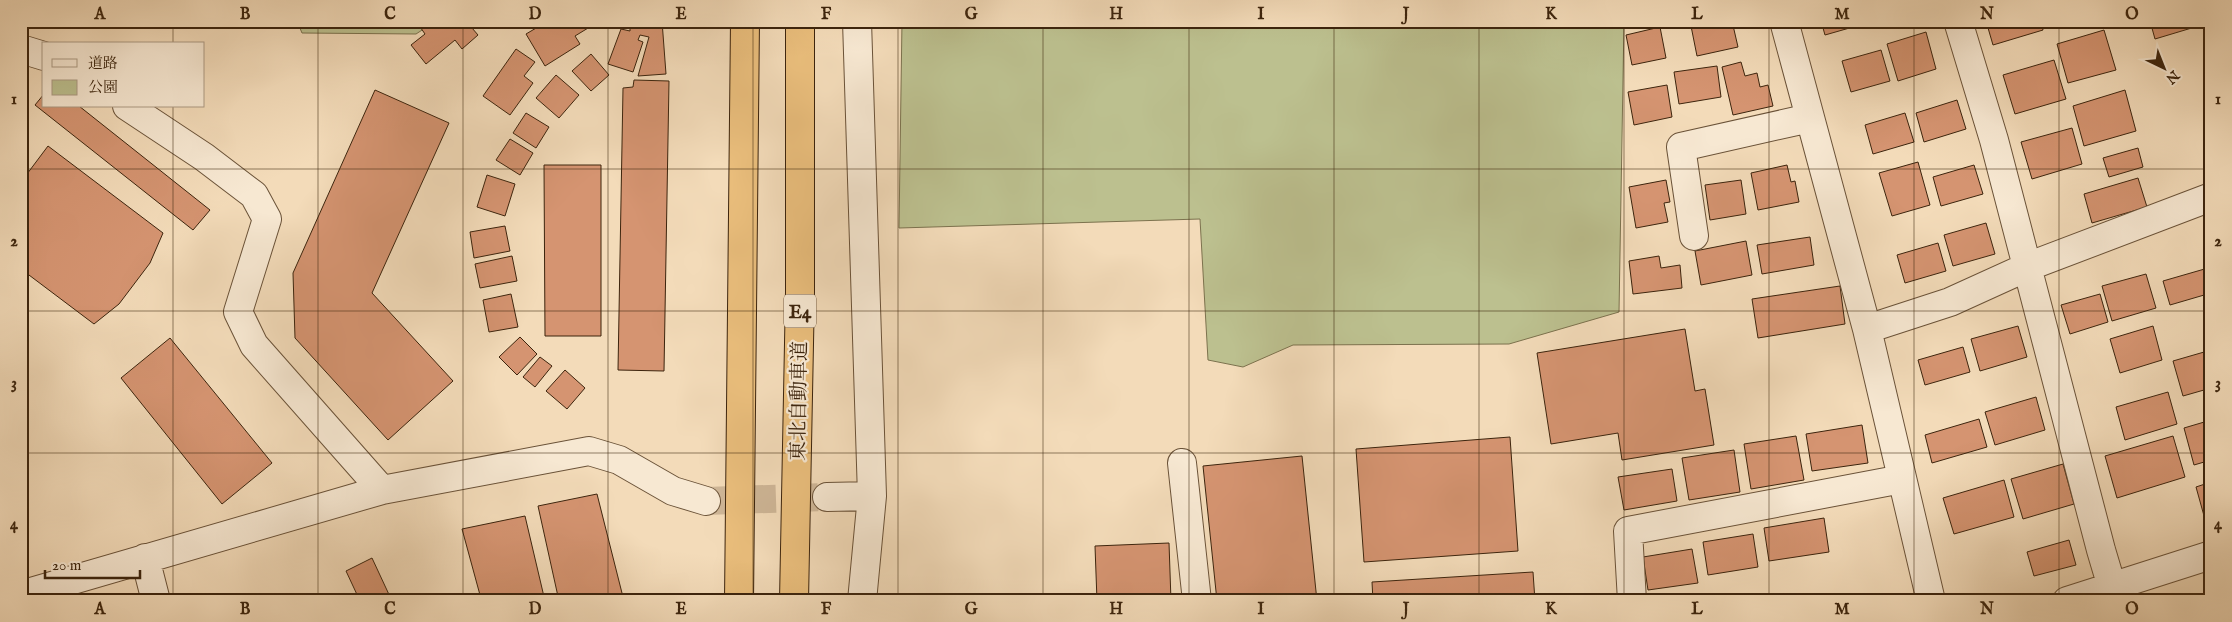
<svg xmlns="http://www.w3.org/2000/svg" width="2232" height="622" font-family="'IM FELL English','Noto Serif JP',serif">
  <style>
    .green { fill: #bcc08f; stroke: #7c724e }
    .building { fill: #d59471; stroke: #3c240d }
    .lines { fill: none; stroke-linecap: round; stroke-linejoin: round }
    .minor-tunnel { stroke: #ceb697; stroke-width: 28; stroke-dasharray: 28 14; stroke-linecap: butt }
    .minor-casing { stroke: #6a5238; stroke-width: 30 }
    .highway-casing { stroke: #3c240d; stroke-width: 30 }
    .minor { stroke: #f7e8d2; stroke-width: 28 }
    .highway { stroke: #eabe7c; stroke-width: 28 }
    .grid { fill: none; stroke: #3c240d; stroke-width: 1; stroke-opacity: 0.55 }
    .labels { text-anchor: middle; stroke-width: 4.5; stroke-linejoin: round; paint-order: stroke }
    .shield { fill: #f7e8d2; stroke: #745f48; stroke-width: 1 }
    .shield-label { font-size: 19px; font-weight: bold; fill: #3c240d }
    .street-label { font-size: 20px; fill: #3c240d; stroke: #f7e8d2 }
    .neatline { fill: none; stroke: #3c240d; stroke-width: 2 }
    .grid-label { font-size: 16px; text-anchor: middle; font-weight: bold; fill: #3c240d }
  </style>
  <rect width="100%" height="100%" fill="#f3dbb9"/>
  <filter id="stains"><feTurbulence type="fractalNoise" baseFrequency=".004" numOctaves="4"/><feColorMatrix values="0 0 0 0 .2 0 0 0 0 .09 0 0 0 0 .02 0 0 0 .5 -.17"/></filter>
  <radialGradient id="worn" r=".72"><stop offset=".6" stop-color="#630" stop-opacity="0"/><stop offset="1" stop-color="#630" stop-opacity=".3"/></radialGradient>
  <path class="green" d="M297 21H436L416 34 302 33Z
    M902 21H1624L1619 312 1509 344 1293 345 1243 367 1208 360 1200 219 899 228Z"/>
  <path class="building" d="M466 21 478 35 462 49 455 40 426 64 411 45 425 34 416 21Z
    M548 21H590L593 25 575 36 580 44 545 66 526 34Z
    M630 21H662L666 74 638 76 649 37 640 35 638 40 643 42 633 72 608 64 621 29 630 31Z
    M1690 21H1732L1738 47 1697 56Z
    M1821 21H1874L1825 35Z
    M1986 21H2041L2043 30 1993 45Z
    M2150 21H2205V24L2155 39Z
    M1660 27 1666 58 1632 65 1626 35Z
    M2104 30 2116 70 2068 83 2057 44Z
    M1926 32 1936 69 1898 81 1887 44Z
    M516 49 535 62 524 76 533 83 510 115 483 96Z
    M1881 50 1890 81 1851 92 1842 61Z
    M591 54 609 75 591 91 572 71Z
    M2054 60 2066 99 2015 114 2003 75Z
    M1741 62 1745 76 1757 73 1760 87 1768 85 1773 106 1733 115 1722 67Z
    M1717 66 1721 97 1679 104 1674 72Z
    M556 75 579 95 559 118 536 98Z
    M634 80 669 81 664 371 618 370 623 88 633 87Z
    M1667 85 1672 117 1634 125 1628 92Z
    M375 90 449 123 372 293 453 381 388 440 295 338 293 273Z
    M2125 90 2136 131 2084 146 2073 106Z
    M44 94V106H79L210 210 193 230 35 105Z
    M1957 100 1966 129 1924 142 1916 113Z
    M526 113 549 127 536 148 513 133Z
    M1905 113 1914 142 1873 154 1865 125Z
    M2072 128 2082 164 2032 179 2021 142Z
    M510 139 533 153 520 175 496 160Z
    M48 146 163 233 150 263 119 304 94 324 21 269V182Z
    M2138 148 2143 167 2109 177 2103 158Z
    M1918 162 1930 205 1892 216 1879 173Z
    M544 165H601V336H545Z
    M1787 165 1791 182 1795 181 1799 202 1758 210 1751 173Z
    M1974 165 1983 194 1941 206 1933 177Z
    M487 175 515 184 505 216 477 207Z
    M2138 178 2147 207 2092 223 2084 194Z
    M1666 180 1670 202 1664 203 1668 222 1636 228 1629 187Z
    M1741 180 1746 214 1710 220 1705 185Z
    M1986 223 1995 254 1953 266 1944 235Z
    M505 226 510 251 474 258 470 232Z
    M1810 237 1814 265 1762 274 1757 245Z
    M1746 241 1752 275 1701 285 1695 251Z
    M1938 243 1946 271 1905 283 1897 255Z
    M512 256 517 281 480 288 475 264Z
    M1659 256 1661 268 1680 265 1682 288 1633 294 1629 261Z
    M2208 268 2211 275V293L2170 305 2163 281Z
    M2146 274 2156 308 2112 321 2102 286Z
    M1840 286 1845 324 1758 338 1752 299Z
    M511 294 518 327 489 332 483 300Z
    M2100 294 2108 322 2070 334 2061 305Z
    M2018 326 2027 357 1980 371 1971 339Z
    M2153 326 2162 360 2120 373 2110 339Z
    M1685 329 1695 391 1705 389 1714 445 1622 460 1618 433 1551 444 1537 353Z
    M520 337 537 354 517 375 499 357Z
    M170 338 272 463 222 504 121 378Z
    M1963 347 1970 372 1925 385 1918 360Z
    M2211 350V388L2183 396 2173 361Z
    M540 357 552 366 535 387 523 377Z
    M565 370 585 388 567 409 546 391Z
    M2168 392 2177 424 2125 440 2116 407Z
    M2036 397 2045 430 1995 445 1985 412Z
    M1979 419 1987 447 1932 463 1925 435Z
    M2211 420V460L2194 465 2184 428Z
    M1862 425 1868 463 1812 471 1806 434Z
    M1796 436 1804 480 1751 489 1744 444Z
    M2173 436 2185 477 2117 498 2105 456Z
    M1510 437 1518 551 1364 562 1356 449Z
    M1734 450 1740 492 1689 500 1682 458Z
    M1302 456 1317 601H1217L1203 466Z
    M2063 464 2074 504 2023 519 2011 479Z
    M1672 469 1677 501 1624 510 1618 477Z
    M2004 480 2014 517 1954 534 1943 498Z
    M2211 482V522L2206 523 2196 487Z
    M597 494 624 601H559L538 506Z
    M525 516 545 601H453L480 595 462 529Z
    M1824 518 1829 552 1769 561 1764 528Z
    M1753 534 1758 567 1708 575 1703 542Z
    M2069 540 2076 565 2034 576 2027 552Z
    M1169 543 1171 601H1097L1095 546Z
    M1692 549 1698 583 1648 590 1643 557Z
    M372 558 392 601H360L346 571Z
    M1533 572 1535 601H1373L1372 582Z"/>
  <g class="lines">
    <path class="minor-tunnel" d="M706 501 827 497"/>
    <defs>
      <path id="minor" d="M857 21 872 496 862 601
        M1784 21 1867 329 1931 601
        M1958 21 1994 140 2101 550 2112 587
        M21 49 44 56
        M127 106 204 157 254 195 267 219 238 312 254 345 382 490
        M1694 236 1681 147 1810 118
        M1867 329 1950 302 2027 267 2211 197
        M1182 463 1197 601
        M827 497 872 496
        M145 558 156 601
        M21 595 382 490 589 451 619 460 673 491 706 501
        M1632 601 1628 531 1902 479
        M2067 601 2211 555"/>
      <path id="highway" d="M739 601 745 21
        M794 601 800 292V21"/>
    </defs>
    <use href="#minor" class="minor-casing"/>
    <use href="#highway" class="highway-casing"/>
    <use href="#minor" class="minor"/>
    <use href="#highway" class="highway"/>
  </g>
  <path class="grid" d="M173 21V44M318 21V601M463 21V601M608 21V601M753 21V601M898 21V601M1043 21V601M1189 21V601M1334 21V601M1479 21V601M1624 21V601M1769 21V601M1914 21V601M2059 21V601M173 106V601M21 169H2211M21 311H2211M21 453H2211"/>
  <g class="labels">
    <rect class="shield" x="784" y="294.5" width="32" height="33" rx="4"/>
    <g class="shield-label">
      <text x="800" y="318">E4</text>
    </g>
    <g class="street-label">
      <text transform="translate(798 401) rotate(-89)" y="7">東北自動車道</text>
    </g>
  </g>
  <rect width="2232" height="622" fill="none" stroke="#f3dbb9" stroke-width="55"/>
  <rect x="42" y="42" width="162" height="65" fill="#f7e8d2" stroke="#ac9a83"/>
  <rect x="52" y="59" width="25" height="8" fill="#f7e8d2" stroke="#ac9a83"/>
  <text x="88" y="68" font-size="15" fill="#3c240d">道路</text>
  <rect x="52" y="80" width="25" height="15" fill="#bcc08f" stroke="#ac9a83"/>
  <text x="88" y="92" font-size="15" fill="#3c240d">公園</text>
  <g transform="translate(2164 68) rotate(137)" stroke="#f7e8d2" stroke-width="4" paint-order="stroke">
  <path d="M0-4L9 19L0 12L-9 19Z" fill="#3c240d"/>
  <text y="-8" font-size="14" font-weight="bold" text-anchor="middle" fill="#3c240d">N</text>
  </g>
  <path d="M45 570v8h95v-8" fill="none" stroke="#3c240d" stroke-width="2.5"/>
  <text x="52" y="570" font-size="15" fill="#3c240d" stroke="#f7e8d2" stroke-width="4" paint-order="stroke">20 m</text>
  <rect x="28" y="28" width="2176" height="566" class="neatline"/>
  <g class="grid-label">
    <text x="100" y="19">A</text>
    <text x="245" y="19">B</text>
    <text x="390" y="19">C</text>
    <text x="535" y="19">D</text>
    <text x="681" y="19">E</text>
    <text x="826" y="19">F</text>
    <text x="971" y="19">G</text>
    <text x="1116" y="19">H</text>
    <text x="1261" y="19">I</text>
    <text x="1406" y="19">J</text>
    <text x="1551" y="19">K</text>
    <text x="1697" y="19">L</text>
    <text x="1842" y="19">M</text>
    <text x="1987" y="19">N</text>
    <text x="2132" y="19">O</text>
    <text x="14" y="104">1</text>
    <text x="2218" y="104">1</text>
    <text x="14" y="246">2</text>
    <text x="2218" y="246">2</text>
    <text x="14" y="388">3</text>
    <text x="2218" y="388">3</text>
    <text x="14" y="529">4</text>
    <text x="2218" y="529">4</text>
    <text x="100" y="614">A</text>
    <text x="245" y="614">B</text>
    <text x="390" y="614">C</text>
    <text x="535" y="614">D</text>
    <text x="681" y="614">E</text>
    <text x="826" y="614">F</text>
    <text x="971" y="614">G</text>
    <text x="1116" y="614">H</text>
    <text x="1261" y="614">I</text>
    <text x="1406" y="614">J</text>
    <text x="1551" y="614">K</text>
    <text x="1697" y="614">L</text>
    <text x="1842" y="614">M</text>
    <text x="1987" y="614">N</text>
    <text x="2132" y="614">O</text>
  </g>
  <rect width="100%" height="100%" filter="url(#stains)"/>
  <rect width="100%" height="100%" fill="url(#worn)"/>
</svg>
